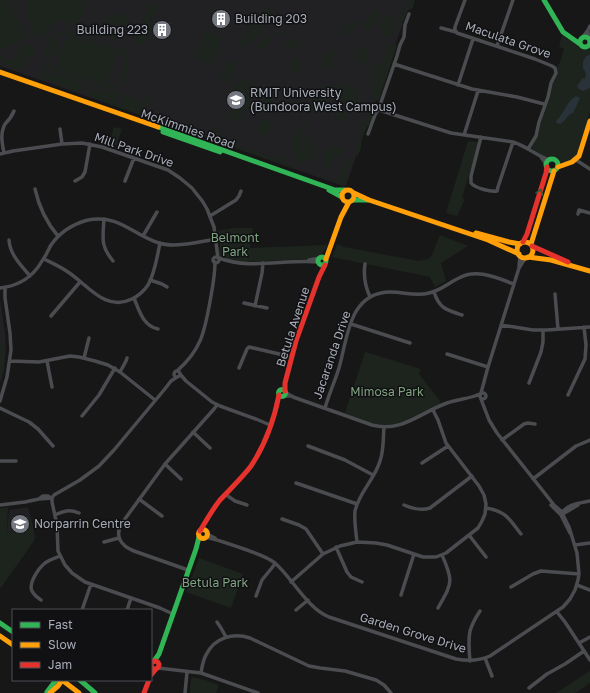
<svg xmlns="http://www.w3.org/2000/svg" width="590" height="693" font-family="'Golos Text',sans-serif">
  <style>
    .built { fill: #212123 }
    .green { fill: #1d241e; fill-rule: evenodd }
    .water { fill: #2a3239 }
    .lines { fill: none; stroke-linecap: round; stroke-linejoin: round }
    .street { stroke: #4b4c50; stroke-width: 3.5 }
    .fast { stroke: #30b455; stroke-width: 5 }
    .slow { stroke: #ff9f0a; stroke-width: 5 }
    .jam { stroke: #e5322d; stroke-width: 5 }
    .oneway { stroke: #206234 }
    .labels { text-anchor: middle; stroke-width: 3; stroke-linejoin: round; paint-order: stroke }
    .poi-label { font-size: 12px; fill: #a8adb8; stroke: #111113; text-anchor: start }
    .street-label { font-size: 12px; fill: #a8adb8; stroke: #111113 }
    .park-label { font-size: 12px; fill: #7fa381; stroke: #111113 }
  </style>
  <rect width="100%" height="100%" fill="#171717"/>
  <path class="built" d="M0 0H411L346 185 343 186 0 66Z
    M0 299 5 333 6 347 4 370 1 381H0Z
    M28 507 34 531 7 532 9 510Z"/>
  <path class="green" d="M0 0H5L27 36 2 51 0 48Z
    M29 0H82L85 4 84 15 81 18V21C66 31 64 10 49 28V32L44 38 34 35C30 25 23 10 29 0Z
    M408 0H415C413 5 414 10 408 10L403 21 401 22 396 20C398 14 395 20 400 15 404 11 407 6 408 0Z
    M155 3 158 5C158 11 152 14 151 19 151 21 152 23 152 26 151 36 147 41 138 46L133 38 132 35C136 32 140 30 142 26 145 16 144 9 155 3Z
    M266 8 271 9 276 14 275 19 265 20 262 11Z
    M377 10 382 12 376 23 367 29H365L364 24 374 11Z
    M120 13 122 15 125 14 126 20 130 19C128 29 123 38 112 40L110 37 111 34 116 31H122V29L118 24 116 23 114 27 108 31 106 30 105 28V18L108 17H113Z
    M387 13C394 18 394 31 391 38L388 39C383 36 384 31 380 27L383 22Z
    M353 21 358 22 356 26 344 36H341L342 29Z
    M255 24H261L262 33C257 38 245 47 238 47L240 40 247 37V33Z
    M64 30 128 51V54L124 53C136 70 125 91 103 88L57 73C37 62 41 36 64 31ZM65 34H70L115 50C124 55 127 59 123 69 121 75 120 82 115 85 112 86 108 86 105 86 100 86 93 83 88 81 78 77 68 75 59 71 56 69 53 68 51 65 40 53 50 36 65 34Z
    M205 32 222 38 212 64 196 59Z
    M275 32 281 33 280 36 275 34 273 35C267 44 268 50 254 47V45L259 44 260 41Z
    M67 35 117 53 106 85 56 68Z
    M563 35 567 39 577 43 581 47 585 48H590V111L584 133H583L577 155 574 160 566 163 560 162 555 159 548 158 544 157 534 150 532 148V145L538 134 539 126 552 85 557 73V67L560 62 564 49 559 47 561 38Z
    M288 38 300 42 301 44 299 47H294L292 49H287L285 46 287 39Z
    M54 41H59L58 48 60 49 59 52H57L53 58C47 53 47 46 54 41Z
    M27 44 31 45 34 47V51C28 58 24 66 16 70 9 68 6 65 0 60V56L4 57 8 60C17 58 19 48 27 44Z
    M393 44 397 45 379 100 375 101 373 93 375 82 373 72 375 68 383 62 387 48Z
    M364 47 368 48 369 54 367 58C370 61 371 64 366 67L362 66V60L358 62 355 61V59C356 53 357 48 364 47Z
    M330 49 333 50C336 58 333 68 323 68L322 67C323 61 325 53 330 49Z
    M297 58 300 62 302 67 298 73 292 72C290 67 290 63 293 59Z
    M229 60H232L234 64 232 76 227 79 225 83 220 79 226 64Z
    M45 66 50 73 83 85 81 92H78L45 79C41 75 41 70 45 66Z
    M242 78H246L250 82V88L247 95C251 100 253 103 249 109L242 111V114L244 116 234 121 232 120 230 116 231 109 229 105 234 99 235 96 233 93 232 89 235 85 239 83Z
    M330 85 338 87 347 85 355 89 357 92 356 102 355 105 351 109C341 104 334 99 328 90H325L317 95 315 94 323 87Z
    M96 89 107 93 116 91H117V101L120 103 122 102 124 95 128 93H131L132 98 141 103 142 102 147 95 150 96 149 101 146 106 135 107 145 111V112L144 115 110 104 87 95 90 90Z
    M321 96 326 97 329 99C330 109 324 106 318 109 315 110 312 113 309 114V112L315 100Z
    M260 106a8 8 0 1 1 16 0a8 8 0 1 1-16 0Z
    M296 100 301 102 304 106 303 111 299 114H295L292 108 293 102Z
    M375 109 371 123 366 128 361 139V148L358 155 355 156 356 149 361 135 359 131C361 124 366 119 369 112Z
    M335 116a6 6 0 1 1 12 0a6 6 0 1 1-12 0Z
    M264 119C274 122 274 129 266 135 262 135 258 132 257 127L259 122Z
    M305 123 308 125 305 129 302 130V133L308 136V140L314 148 315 156C312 160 302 167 297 161 295 159 295 155 294 152 293 149 291 147 291 143 292 136 300 127 305 123Z
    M114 127 122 129 116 146 109 143Z
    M215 128 218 130V136H221L223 135 224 138 220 142 215 141 207 137Z
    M468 141 479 142 462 198 465 199 457 216 446 213Z
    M234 144 276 159 279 158 283 154H285L286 155 284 162 296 168 294 169 233 147V145Z
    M330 146 335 147 341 146 343 147V152L329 164 324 172 323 173 322 170 324 152 327 148Z
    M348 158C350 166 347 178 343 184H340L323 178V176L338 181 347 160Z
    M234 228H253L250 248 328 245C323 254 319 257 309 259L243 262 226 259 220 257 219 252 220 245 218 231Z
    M440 235 468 246 441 263 446 281 435 287 430 277 332 257 337 244 344 247 419 261 428 259 432 255Z
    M0 343H4L3 367 0 380Z
    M365 352 421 369 419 374 440 401 441 403C421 414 401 428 377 424 367 422 356 417 345 413Z
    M8 507 7 532H13V522L25 521 26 517H30L35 537 34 541 0 589V508Z
    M199 558 243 574 231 608 186 592Z
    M590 671V683L575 693H556Z
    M193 677 205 680 219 685 216 693H190L191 679Z"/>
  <path class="water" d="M590 55V88L583 91 579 89 577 86 583 78 585 79 586 74 584 69H583V62L586 56Z
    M576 96 580 98 573 113C567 114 566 121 560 124L557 123 556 121C564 114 566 102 576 96Z"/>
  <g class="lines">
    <path class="street" d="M465 0 455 27V30L457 33 535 59 552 66 555 68 556 73 551 83 548 97 539 122 536 136 528 149
      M441 28 456 32
      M588 32 589 40
      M582 38 588 30 590 26
      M497 46 513 0
      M394 64 472 89 517 97 544 104
      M458 85 473 39
      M379 110 451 133 513 142C526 146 536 155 549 160
      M60 129 62 144
      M368 134 375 115 379 108 397 56 400 45 404 37 405 25 409 14
      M464 135 478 91
      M481 137 471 176V183C475 188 490 192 497 191L498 187 513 142
      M4 153C2 143 0 133 5 124 9 120 12 116 14 111
      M0 154 13 151 62 144 82 143 102 147 168 170 180 178 192 188 203 202 207 209 214 227 218 258
      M541 157 546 164
      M576 160 590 169
      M75 181 82 177 85 172 90 144
      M125 181 134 158
      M35 189C39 207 46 222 58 236
      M578 214 579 210 590 213
      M210 216 236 200 239 196 241 191
      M104 219C103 238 100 245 113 261
      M143 236 157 212
      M9 240C10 255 21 265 30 276
      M213 260a3 3 0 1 1 6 0a3 3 0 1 1-6 0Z
      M219 258C250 270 285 259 318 262
      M44 259C52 263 61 267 68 272 88 285 105 312 132 299 138 296 144 291 148 285 155 273 157 257 160 243
      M309 260 320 258
      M365 264C363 277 365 286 370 297
      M519 267 520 255
      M150 280 162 284 167 287
      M0 288C18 286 33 277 42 261 46 256 48 250 51 245 60 232 73 224 88 220 119 214 133 235 159 243 174 248 200 242 216 239
      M434 292C439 308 446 310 462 315
      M555 294 558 329
      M134 298C139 310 143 326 158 329
      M244 303 267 308
      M255 306 262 273 263 263
      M51 316 80 282
      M351 324 410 343
      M501 325 533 330H547L590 327
      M447 354 488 367
      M84 358 89 338
      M10 361 39 362 70 356 79 357 95 361 108 365 120 372 155 400
      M47 361 52 387
      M239 368 247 349 249 347 292 357
      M177 371C203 348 205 329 211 296 213 285 215 274 215 262
      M174 374a3 3 0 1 1 6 0a3 3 0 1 1-6 0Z
      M120 372 126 361 127 358
      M180 374 186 381 212 402 220 406 256 419 270 425
      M529 383 541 352 543 342V330
      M285 392 293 397 372 425C402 433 421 412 447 403 458 399 469 399 480 394
      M480 396a3 3 0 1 1 6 0a3 3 0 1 1-6 0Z
      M481 393 488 367 519 268 526 257
      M568 395 585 359 586 345 584 327
      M284 396H292
      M0 401 7 377 11 350 10 333 5 298V287
      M0 408 29 422 38 429 53 446
      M325 408C329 394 335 381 339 368 347 341 348 300 381 293 398 289 413 298 429 293 442 290 448 283 459 278 477 268 497 278 514 284
      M82 416 99 395 115 368
      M193 432 210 448
      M502 440 524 424 528 423 535 424
      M308 446 345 460 373 475
      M0 461H16
      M422 463 448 446
      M165 464 181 479
      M533 479 576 446 590 440
      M296 483 357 504
      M225 494 235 501 247 505
      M52 498V502L57 525 58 551 65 565 72 573 85 582 160 608 173 614
      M39 499 52 498 54 495 80 480 99 466 114 450 164 390 171 381 177 377
      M139 499 162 516
      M0 505 25 502 39 499 43 496H48L51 498
      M404 505C413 509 421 511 430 508L472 476
      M551 505 561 515 570 533
      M486 508C506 511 509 519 521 534
      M561 514C567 504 580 503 590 501
      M55 515C64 511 69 509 79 513
      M561 515 578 505
      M282 519 299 525 306 529 323 554
      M207 534 215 538
      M469 535 486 557
      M206 537C219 540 232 545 244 549 255 553 266 556 275 563 293 579 307 608 329 617L456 659C467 661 479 661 490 656L563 607 570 599 575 590 578 580 579 574 577 553 569 527 561 511 554 505 543 491 497 433 489 420 481 399
      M104 542 119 538
      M357 542C356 532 354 521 355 511 359 492 375 479 380 461 384 450 383 438 384 427
      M575 545 590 543
      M336 547 347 572 351 577 362 582
      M188 570 134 551C121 546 114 536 122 523L165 464 214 409 217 405
      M291 582 323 554 340 546 357 542 376 543 387 545 423 557H436L446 553 478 528 482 521 485 514 486 504 484 495 479 486 446 443 438 420 433 410
      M577 585 590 590
      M511 587 533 574 541 571 579 574
      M401 595 414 554
      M256 596 262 580 275 564
      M41 600C38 598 34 595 32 591 28 583 39 568 45 563 49 560 55 558 60 556
      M438 608C452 583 454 582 442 555
      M82 610 91 584
      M127 610 131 598
      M296 610 308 600
      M557 612 565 622 590 660
      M217 622 221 628 226 637
      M579 643 590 637
      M485 658 492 676
      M470 661C469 651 468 641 470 631 472 624 476 617 480 611
      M158 668 201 673 258 693
      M201 673C202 667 203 660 206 655 214 638 233 632 250 638L309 666 320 668 345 671 376 680 384 685 391 693
      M529 688 547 674 565 664 584 651
      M185 693 187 672"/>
    <path class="fast" d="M544 0 563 32 580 44
      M580 42a5 5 0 1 1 10 0a5 5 0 1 1-10 0Z
      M158 127 335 190H345
      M163 132 220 152
      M546 165a6 6 0 1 1 12 0a6 6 0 1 1-12 0Z
      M329 190 342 197
      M352 200H368
      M318 261a4 4 0 1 1 8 0a4 4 0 1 1-8 0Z
      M278.5 393a3.5 3.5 0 1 1 7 0a3.5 3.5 0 1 1-7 0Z
      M0 623 13 632
      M154 661 159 654 196 549 199 537
      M80 680 95 693
      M47 692 56 680"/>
    <path class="slow" d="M0 72 158 127
      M558 167 572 162 579 156 590 121
      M342 196a6 6 0 1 1 12 0a6 6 0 1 1-12 0Z
      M354 193 369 200 488 240 519 254
      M476 233 509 242 520 244
      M517 250a8 8 0 1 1 16 0a8 8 0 1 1-16 0Z
      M531 244 554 171
      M528 257 551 260 590 271
      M326 259 341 217 349 202
      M198.5 534a4.5 4.5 0 1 1 9 0a4.5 4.5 0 1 1-9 0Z
      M0 636 13 645
      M62 680 79 693
      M50 693 58 686 62 680"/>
    <path class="jam" d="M523 242 527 234 546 173 547 167
      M532 246 568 262
      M285 391V383L296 341 319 277 325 265
      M200 531C206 521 212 510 220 500 230 489 242 478 251 466 265 445 274 420 279 395
      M151 665a4 4 0 1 1 8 0a4 4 0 1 1-8 0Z
      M151 675 156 669
      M144 693 149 680"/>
  </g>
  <defs><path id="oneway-chevron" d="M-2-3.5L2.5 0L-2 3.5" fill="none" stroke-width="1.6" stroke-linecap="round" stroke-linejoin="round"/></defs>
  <use class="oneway" href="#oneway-chevron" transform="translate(540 192) rotate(-72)"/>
  <defs>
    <symbol id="building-disc" viewBox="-11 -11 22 22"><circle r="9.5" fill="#757880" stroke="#111113"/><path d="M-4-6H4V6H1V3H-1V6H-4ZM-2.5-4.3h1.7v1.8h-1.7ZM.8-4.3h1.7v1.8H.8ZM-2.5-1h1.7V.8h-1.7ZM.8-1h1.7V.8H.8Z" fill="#fff"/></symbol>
    <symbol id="university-disc" viewBox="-11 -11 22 22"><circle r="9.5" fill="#757880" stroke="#111113"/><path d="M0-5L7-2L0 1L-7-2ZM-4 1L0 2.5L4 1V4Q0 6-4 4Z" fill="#fff"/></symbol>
    <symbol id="school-disc" viewBox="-11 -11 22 22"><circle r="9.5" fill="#757880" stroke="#111113"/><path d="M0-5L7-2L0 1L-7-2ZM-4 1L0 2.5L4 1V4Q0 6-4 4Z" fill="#fff"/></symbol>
  </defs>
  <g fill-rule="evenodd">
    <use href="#building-disc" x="210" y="8" width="22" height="22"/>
    <use href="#building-disc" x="151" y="19" width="22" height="22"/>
    <use href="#university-disc" x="225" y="89" width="22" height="22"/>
    <use href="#school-disc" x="9" y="513" width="22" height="22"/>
  </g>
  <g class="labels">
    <g class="poi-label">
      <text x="235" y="23">Building 203</text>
      <text x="148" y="34" text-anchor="end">Building 223</text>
      <text x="250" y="97">RMIT University<tspan x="250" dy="14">(Bundoora West Campus)</tspan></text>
      <text x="34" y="528">Norparrin Centre</text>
    </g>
    <g class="street-label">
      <text transform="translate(508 40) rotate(19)" y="4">Maculata Grove</text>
      <text transform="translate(188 129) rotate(19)" y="4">McKimmies Road</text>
      <text transform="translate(134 150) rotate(19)" y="4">Mill Park Drive</text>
      <text transform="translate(293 327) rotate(-72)" y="4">Betula Avenue</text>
      <text transform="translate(332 355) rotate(-71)" y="4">Jacaranda Drive</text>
      <text transform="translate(413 633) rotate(17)" y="4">Garden Grove Drive</text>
    </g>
    <g class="park-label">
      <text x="235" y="242">Belmont<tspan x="235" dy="14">Park</tspan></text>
      <text x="387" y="396">Mimosa Park</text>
      <text x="215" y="587">Betula Park</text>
    </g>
  </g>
  <rect x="12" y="609" width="140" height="72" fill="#111113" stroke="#4d4f55"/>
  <rect x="20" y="622" width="20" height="6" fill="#30b455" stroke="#4d4f55"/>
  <text x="48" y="629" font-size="12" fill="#a8adb8">Fast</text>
  <rect x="20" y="642" width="20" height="6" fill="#ff9f0a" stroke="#4d4f55"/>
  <text x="48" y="649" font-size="12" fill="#a8adb8">Slow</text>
  <rect x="20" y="662" width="20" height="6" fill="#e5322d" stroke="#4d4f55"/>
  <text x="48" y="669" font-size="12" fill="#a8adb8">Jam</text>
</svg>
